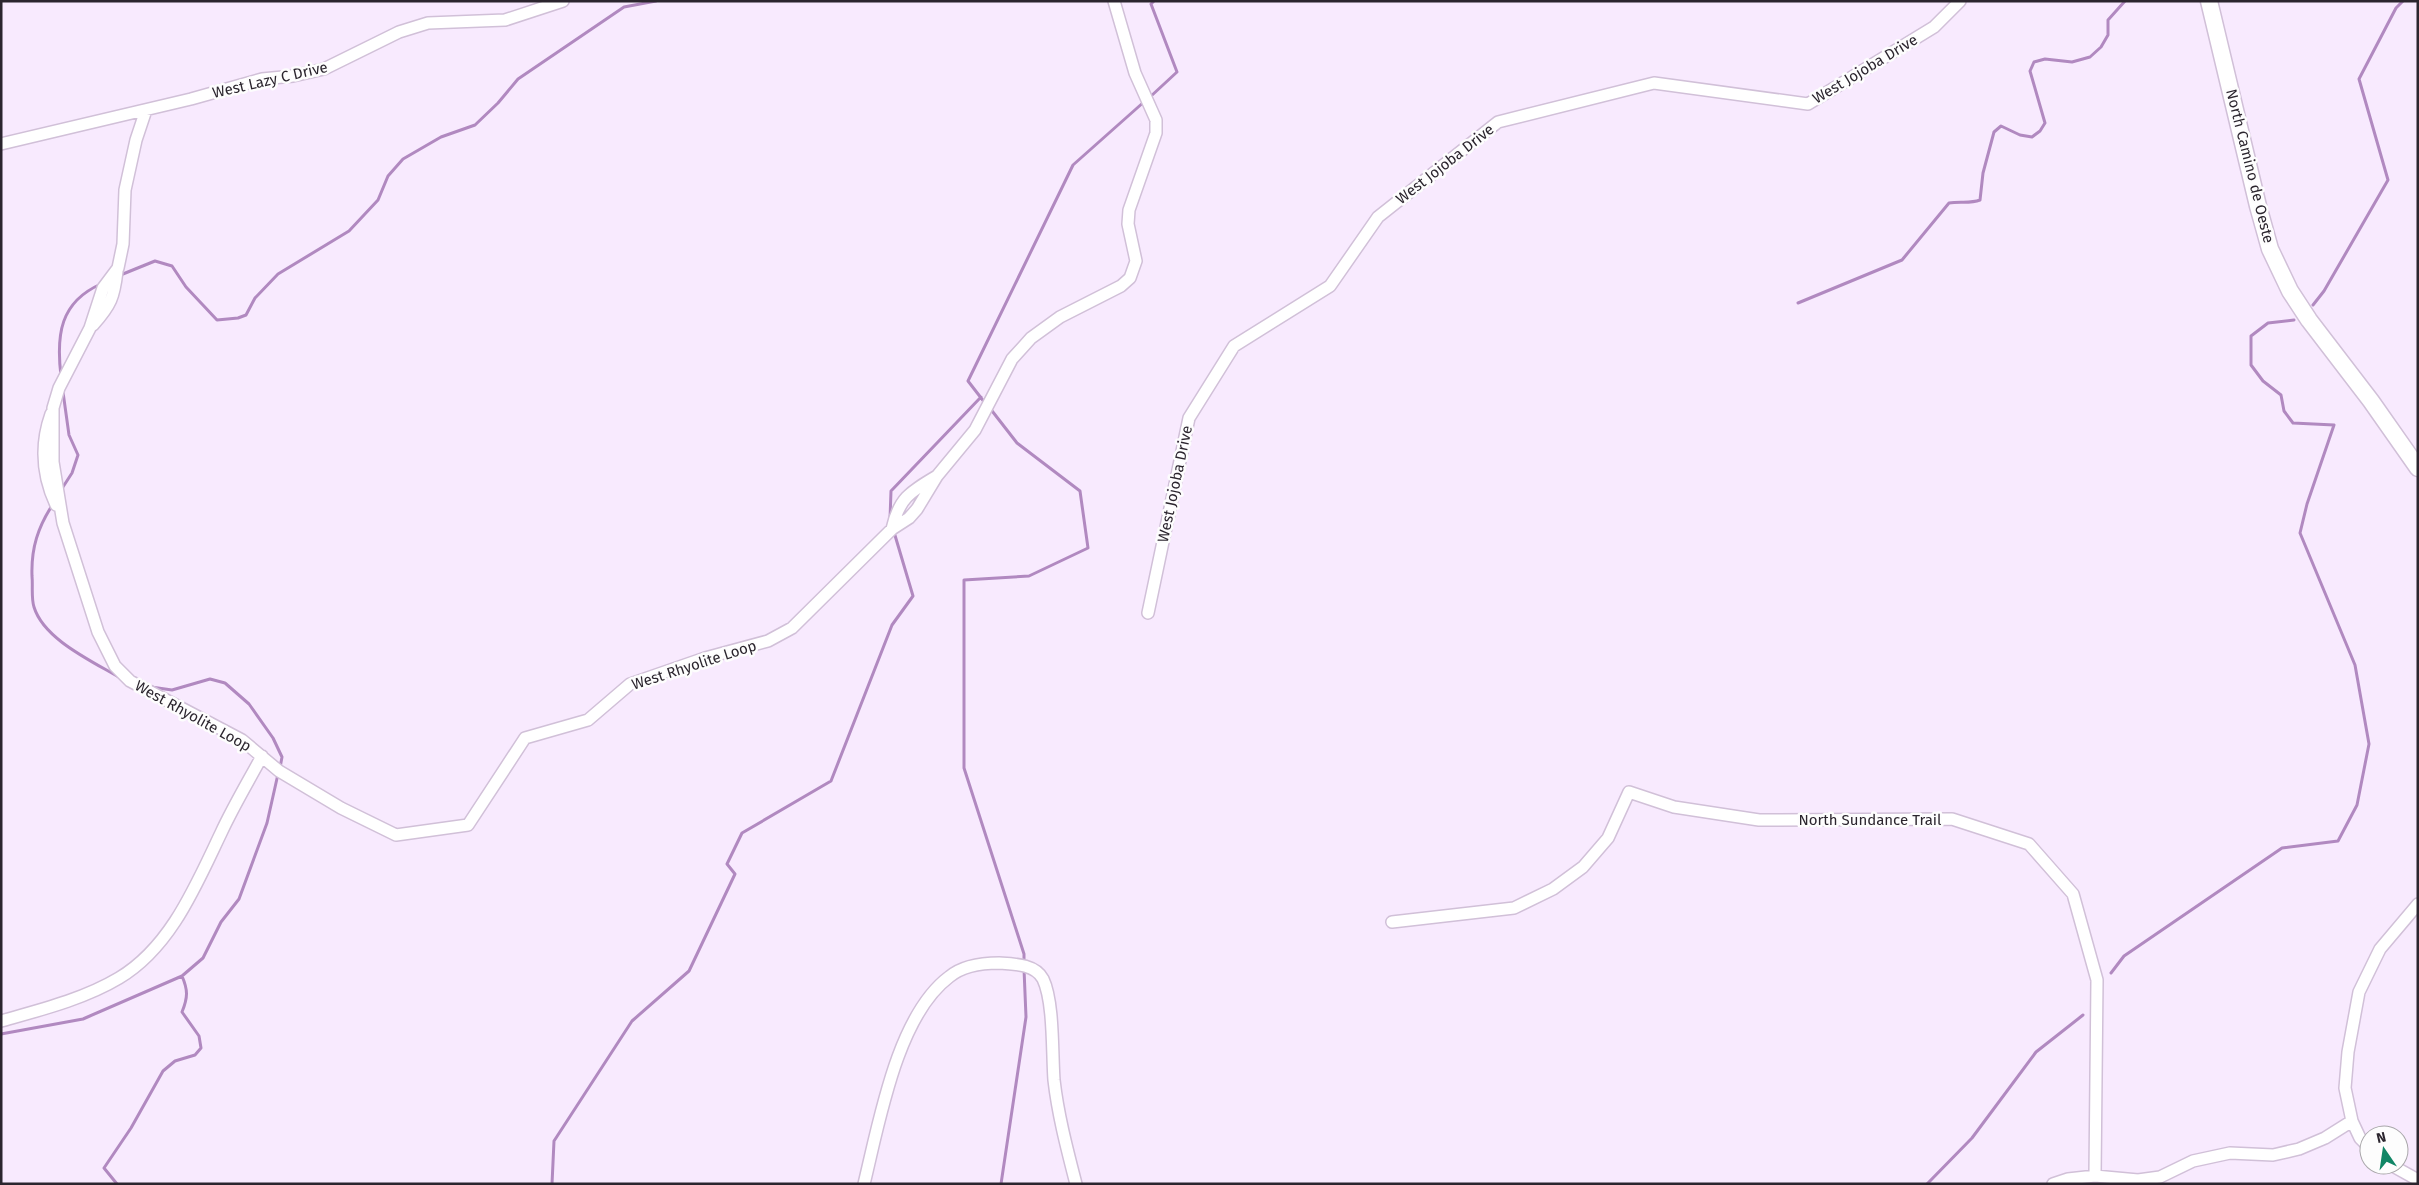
<svg xmlns="http://www.w3.org/2000/svg" width="2419" height="1185" font-family="'Fira Sans',sans-serif">
  <style>
    .lines { fill: none; stroke-linecap: round; stroke-linejoin: round }
    .stream { stroke: #b189c0; stroke-width: 3 }
    .street-casing { stroke: #d1c0d8; stroke-width: 14 }
    .secondary-casing { stroke: #d1c0d8; stroke-width: 19 }
    .street { stroke: #fff; stroke-width: 11 }
    .secondary { stroke: #fff; stroke-width: 16 }
    .labels { text-anchor: middle; stroke-width: 5; stroke-linejoin: round; paint-order: stroke }
    .street-label { font-size: 15px; fill: #2b252e; stroke: #fdfdfd }
  </style>
  <rect width="100%" height="100%" fill="#f8eafe"/>
  <g class="lines">
    <path class="stream" d="M1150 97 1177 72 1151 4 1154 1
      M118 276 155 261 172 266 186 287 217 320 238 318 246 315 255 298 278 274 349 231 378 200 388 176 403 159 441 137 475 125 498 103 518 79 624 7 656 1
      M1798 303 1902 260 1949 203C1960 201 1970 204 1980 200L1983 173 1994 132 2001 126 2020 135 2032 137 2040 131 2045 123 2030 71 2034 62 2045 59 2072 62 2090 57 2101 47 2108 35V20L2125 1
      M2313 305 2324 291 2388 180 2359 79 2396 8 2403 1
      M61 376C56 335 60 302 101 284
      M985 403 968 381 1073 165 1145 101
      M989 407 1017 443 1080 491 1088 548 1029 576 964 580V768L1024 954V962
      M61 490 72 473 78 455 69 435 63 392
      M53 504C38 527 31 548 32 576 33 586 31 598 34 607 44 640 94 662 122 679
      M890 519 891 491 981 397
      M151 687 172 690 210 679 225 683 249 704 273 738 282 757 280 768
      M2111 973 2124 956 2282 848 2338 841 2357 805 2369 744 2355 665 2300 533 2307 504 2334 425 2293 423 2284 411 2281 395 2263 381 2251 365V336L2268 323 2294 320
      M1 1034 83 1019 182 976 203 958 221 922 239 899 267 823 278 774
      M117 1184 104 1168 131 1128 163 1071 175 1061 195 1055 201 1048 199 1036 182 1012C188 997 188 990 182 976
      M552 1184 554 1141 632 1021 689 971 735 874 727 864 742 833 831 781 892 625 913 596 894 532
      M1001 1184 1026 1017 1024 969
      M1927 1184 1972 1138 2036 1052 2083 1015"/>
    <defs>
      <path id="street" d="M146 110 136 140 125 190 123 244 118 268 103 288 90 328 59 388 53 408V462L63 523 98 632 115 666 130 681 242 740 279 771 341 808 396 835 468 825 525 738 588 720 630 684 705 658 768 641 792 628 892 529 909 518 917 509 937 476 975 430 1012 359 1031 338 1060 317 1121 286 1130 278 1136 261 1128 224 1129 210 1156 133V120L1135 73 1114 1
        M1 144 191 99 262 79 293 76 324 69 399 32 428 23 505 20 563 1
        M93 325C111 305 114 297 117 271
        M51 414C40 445 42 475 56 505
        M892 529C899 498 910 492 937 476
        M1148 613 1189 418 1234 346 1330 286 1378 217 1498 122 1654 83 1808 104 1934 27 1960 1
        M1392 922 1514 908 1553 889 1583 867 1608 838 1629 792 1674 807 1759 820 1952 819 2029 844 2073 894 2097 980 2095 1176
        M1 1021C40 1010 84 999 119 978 171 947 196 885 221 833 233 807 248 782 262 756
        M2369 1147 2360 1138 2352 1121 2345 1088 2348 1052 2359 992 2380 949 2418 904
        M2391 1165 2418 1180
        M864 1184C879 1123 897 1016 949 977 962 966 982 963 999 963 1014 964 1035 964 1043 979 1054 1002 1052 1053 1054 1080 1058 1115 1067 1149 1076 1184
        M2053 1184 2068 1179 2095 1176 2138 1180 2160 1177 2193 1161 2230 1153 2273 1155 2299 1149 2325 1138 2352 1121"/>
      <path id="secondary" d="M2209 1 2258 206 2270 249 2290 291 2309 320 2371 401 2418 468"/>
    </defs>
    <use href="#street" class="street-casing"/>
    <use href="#secondary" class="secondary-casing"/>
    <use href="#street" class="street"/>
    <use href="#secondary" class="secondary"/>
  </g>
  <g class="labels">
    <g class="street-label">
      <text transform="translate(1865 69) rotate(-31)" y="5">West Jojoba Drive</text>
      <text transform="translate(270 80) rotate(-13)" y="5">West Lazy C Drive</text>
      <text transform="translate(1445 164) rotate(-38)" y="5">West Jojoba Drive</text>
      <text transform="translate(2250 166) rotate(76)" y="5">North Camino de Oeste</text>
      <text transform="translate(1175 484) rotate(-78)" y="5">West Jojoba Drive</text>
      <text transform="translate(694 665) rotate(-18)" y="5">West Rhyolite Loop</text>
      <text transform="translate(193 716) rotate(29)" y="5">West Rhyolite Loop</text>
      <text x="1870" y="825">North Sundance Trail</text>
    </g>
  </g>
  <rect width="2419" height="1185" fill="none" stroke="#2b252e" stroke-width="5"/>
  <g transform="translate(2384 1150) rotate(347)"><circle r="24" fill="#fdfdfd" stroke="#a9a7aa"/>
  <path d="M0-4L9 19L0 12L-9 19Z" fill="#118666"/>
  <text y="-8" font-size="14" font-weight="bold" text-anchor="middle" fill="#2b252e">N</text>
  </g>
</svg>
